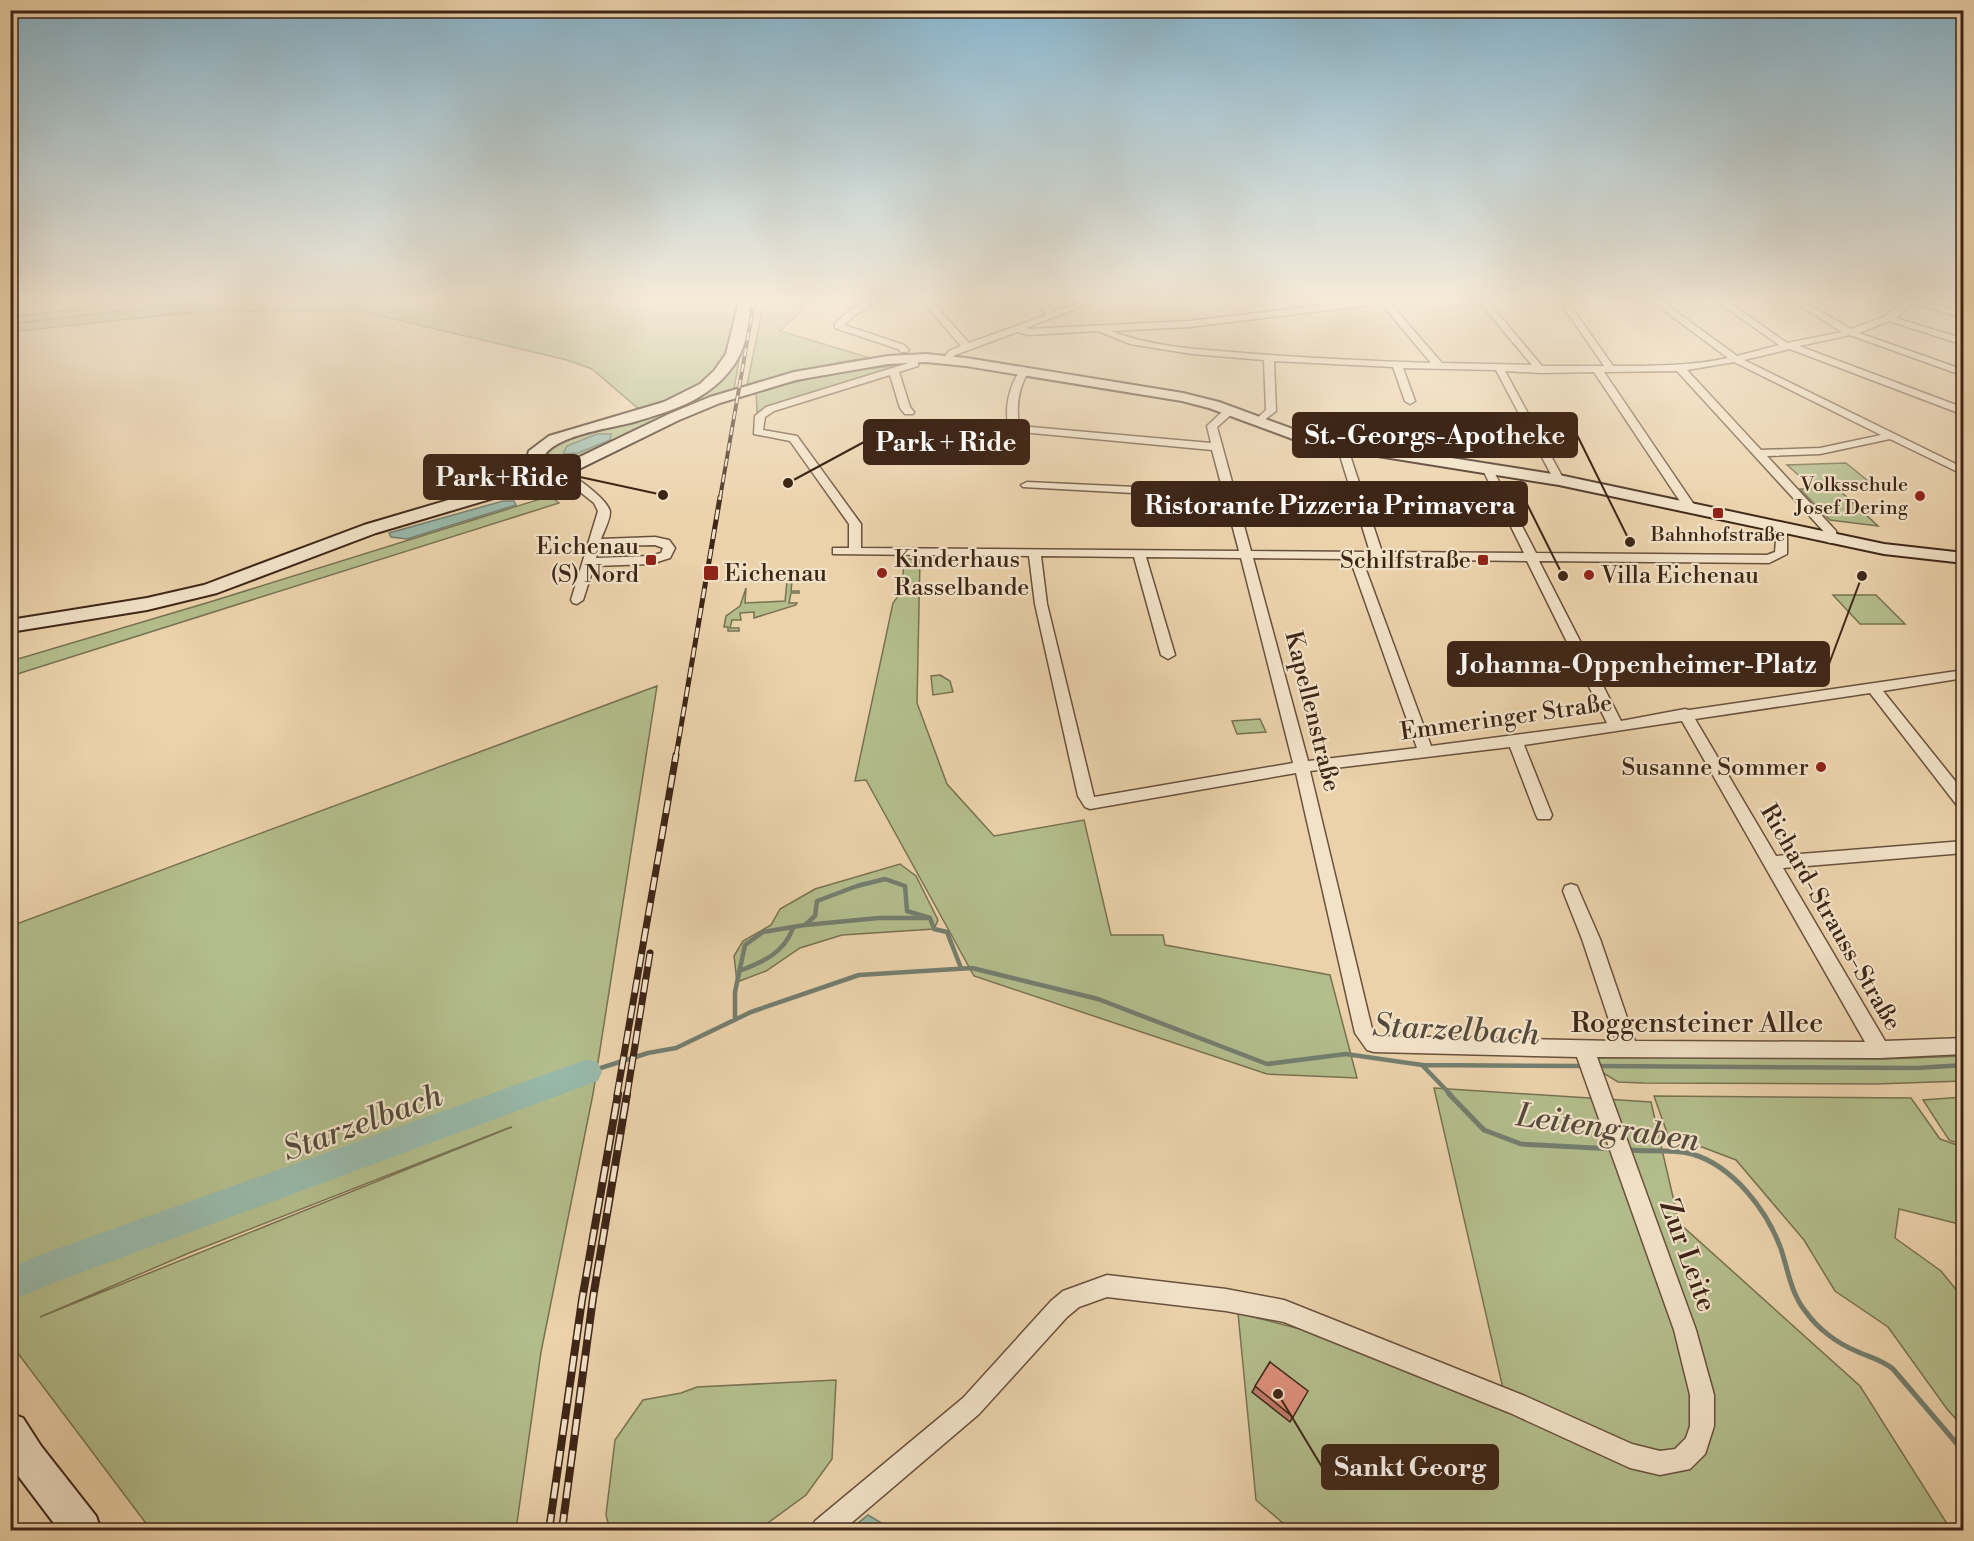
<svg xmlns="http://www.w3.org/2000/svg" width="1974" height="1541" font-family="'Libre Bodoni',serif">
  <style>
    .green { fill: #b3bd8c; stroke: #787252; stroke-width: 1.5; fill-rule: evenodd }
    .water { fill: #98b8a9; stroke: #747e6f; stroke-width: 1.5 }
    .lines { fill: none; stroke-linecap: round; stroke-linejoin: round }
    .stream-far2 { stroke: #747e6f; stroke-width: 2 }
    .stream-far1 { stroke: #747e6f; stroke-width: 4.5 }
    .stream { stroke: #747e6f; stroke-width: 5 }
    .river { fill: #98b8a9; fill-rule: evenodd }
    .street-casing { stroke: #69513c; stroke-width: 3 }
    .secondary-casing { stroke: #3e2617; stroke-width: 4 }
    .street { fill: #f2e2c8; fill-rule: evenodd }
    .secondary { fill: #f2e2c8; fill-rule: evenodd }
    .rail-far3-casing { stroke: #3e2617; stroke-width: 4 }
    .rail-far2-casing { stroke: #3e2617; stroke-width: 5 }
    .rail-far1-casing { stroke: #3e2617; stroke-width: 7 }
    .rail-casing { stroke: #3e2617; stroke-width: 8 }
    .rail-far3 { stroke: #f2e2c8; stroke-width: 2; stroke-dasharray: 8; stroke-linecap: butt }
    .rail-far2 { stroke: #f2e2c8; stroke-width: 3; stroke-dasharray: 10; stroke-linecap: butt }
    .rail-far1 { stroke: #f2e2c8; stroke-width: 4.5; stroke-dasharray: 13; stroke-linecap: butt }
    .rail { stroke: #f2e2c8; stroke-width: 5; stroke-dasharray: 16; stroke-linecap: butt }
    .wall { fill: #be7a69; stroke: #3e2617; stroke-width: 1.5 }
    .building { fill: #dd8e7a; stroke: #3e2617; stroke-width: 1.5 }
    .poi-dot { fill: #8f2418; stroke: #f2e2c8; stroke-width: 2 }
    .labels { text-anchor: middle; stroke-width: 4.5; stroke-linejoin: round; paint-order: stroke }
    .far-poi-label { font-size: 20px; fill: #3e2617; stroke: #f2e2c8; text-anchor: end }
    .poi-label { font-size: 24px; fill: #3e2617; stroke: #f2e2c8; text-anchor: end }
    .street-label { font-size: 24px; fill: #3e2617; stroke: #f2e2c8 }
    .near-street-label { font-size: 28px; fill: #3e2617; stroke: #f2e2c8 }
    .near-water-label { font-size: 32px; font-style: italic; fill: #544a3c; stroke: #f2e2c8 }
    .leader { fill: none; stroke: #3e2617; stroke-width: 2 }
    .callout-dot { fill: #3e2617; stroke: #f2e2c8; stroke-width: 2 }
    .callout { fill: #3e2617; stroke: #3e2617; stroke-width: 2 }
    .callout-label { font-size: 26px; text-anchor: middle; font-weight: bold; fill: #fff }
  </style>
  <rect width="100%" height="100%" fill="#ebd2ab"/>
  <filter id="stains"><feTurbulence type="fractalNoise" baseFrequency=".00333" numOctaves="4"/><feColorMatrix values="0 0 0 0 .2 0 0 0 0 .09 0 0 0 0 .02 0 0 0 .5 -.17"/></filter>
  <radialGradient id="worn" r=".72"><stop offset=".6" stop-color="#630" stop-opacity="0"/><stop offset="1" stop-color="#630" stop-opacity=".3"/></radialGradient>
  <path class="green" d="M138 302H740C737 316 737 335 731 348 715 385 676 398 641 411L592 369 567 360 355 310 194 312 11 332 10 317Z
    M764 302 804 308 780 331 870 358 840 362 747 385Z
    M739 360 734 389 669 414 576 460 556 463 546 456 553 445 571 436 673 410Z
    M904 365 905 367 757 412 756 391 843 371Z
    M1846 463 1873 485 1812 487 1787 465Z
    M1837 488 1878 526 1830 520 1800 489Z
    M550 496 559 503 11 676V661L213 601Z
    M904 559H920L917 703 947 784 994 836 1084 820 1111 935H1163L1165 945 1330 975 1357 1078 1267 1074 974 976 866 780 855 781 893 603 902 591Z
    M795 571 794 575 801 579 792 581 791 591H799V593H791L789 603H797L796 605 754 618V612L740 613 741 620H732L730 628H739V631H728V627H724L726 616 740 606 746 588 745 603 785 601 788 572Z
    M1833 595H1876L1905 624H1860Z
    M940 675 950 681 953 692 933 695 931 676Z
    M657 686 593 1094 541 1352 516 1530H151L11 1344V926ZM511 1127H512L40 1317 189 1253Z
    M1260 719 1266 732 1237 734 1232 721Z
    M900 864 916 876 938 920 934 929 842 935 800 948 766 971 737 982 734 956 743 941 771 925 780 909 815 889Z
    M1601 1056 1884 1059 1963 1056V1081L1875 1084 1643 1083 1618 1082 1600 1071 1597 1060Z
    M1434 1088 1651 1102 1679 1223 1860 1386 1951 1530H1291L1256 1500 1238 1313 1361 1345 1507 1406Z
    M1654 1096 1911 1098 1940 1139 1963 1147V1225L1899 1209 1895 1238 1941 1271 1963 1298V1427L1947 1409 1888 1327 1835 1291 1804 1240 1736 1160 1702 1147 1670 1141Z
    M1963 1097H1964L1963 1145 1949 1140 1923 1100Z
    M836 1380 832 1459 806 1495 761 1528 753 1530H610L606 1515 615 1440 643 1400 681 1393 697 1387Z"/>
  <path class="water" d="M597 434H611L610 440 578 453 563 454 567 446Z
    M503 501H514L516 505 407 539 391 537 389 533Z
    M868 1515 890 1528V1530H856L857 1524Z"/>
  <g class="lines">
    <path class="stream-far2" d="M10 324 199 302H231"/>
    <path class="stream-far1" d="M805 925 879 918H927
      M739 971C763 962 784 953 793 928
      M735 1020V992L745 945 763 932 805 925 815 916 817 901 857 886 885 879 905 886 907 911 930 918 934 929 947 932 961 968
      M1422 1065 1451 1095
      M1598 1066 1917 1068 1964 1065
      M588 1072 648 1053 676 1048 751 1012 859 975 972 968 1098 999 1267 1064 1346 1054 1422 1065 1584 1066"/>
    <path class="stream" d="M1449 1094 1484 1130 1521 1144 1614 1149
      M1628 1150C1649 1152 1672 1149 1692 1154 1733 1166 1767 1210 1781 1249 1788 1270 1791 1294 1806 1312 1818 1329 1837 1343 1856 1351 1869 1357 1882 1360 1893 1369L1964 1452"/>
    <path class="river" d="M588 1059 598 1063 602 1072 598 1081 53 1283 10 1301V1268L37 1256Z"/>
    <defs>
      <path id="street" d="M866 302H876L855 315 844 325 904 345 909 350 907 352H901L898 349 835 328V324L849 311Z
        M923 302H932L969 343 1046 315 1035 302H1044L1053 312 1081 302H1093L1026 328 1029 329 1189 321 1349 302H1375L1371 305 1189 327 1111 331C1149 346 1192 349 1233 352 1299 358 1365 361 1431 363L1380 302H1389L1442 363 1532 365 1479 302H1488L1542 366H1604L1560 302H1568L1613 366C1652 366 1690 366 1728 358L1653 302H1663L1737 356 1779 345 1718 302H1728L1787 343 1842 332 1794 302H1804L1851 329 1884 317 1903 302H1925L1964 313V318L1912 303 1896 318 1964 339V345L1889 321 1859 333 1964 370V376L1850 335 1799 346 1964 408V415L1790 349 1744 360 1964 468V475L1890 439 1820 454 1767 456 1836 531 1837 539 1831 543 1827 542 1826 534 1677 371 1604 372 1697 509 1691 512 1685 509 1594 372 1541 373 1505 371 1564 480 1559 483 1554 480 1496 370 1403 368 1415 401 1410 404 1405 401 1393 367 1274 361 1276 411 1258 425 1253 422 1266 410 1264 360 1192 354 1130 344 1098 331 1028 335 1017 332 955 355 947 363 942 360 949 351 961 346ZM1734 362 1881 435 1820 448 1761 450 1687 370Z
        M915 361 918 362V366L899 372 910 407 914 412 913 414H905L900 408 890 375 774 411 765 417 763 430 797 436 861 524V548L1239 551 1225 498 1023 487 1021 485 1027 482 1223 491 1212 450 1010 431C1003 411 1009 386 1021 369L1024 368 1029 371C1018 388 1016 406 1019 426L1211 443 1207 426 1225 409H1233V413L1217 427 1251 551 1370 552 1337 446 1342 443 1347 446 1382 552 1524 553 1482 468 1487 465 1492 468 1536 553 1767 555 1775 552 1777 528 1783 525 1787 526V554L1769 563 1539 561 1621 721 1685 709 1689 710 1964 670V678L1883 691 1964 792V809L1959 808 1870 693 1695 719 1776 856 1964 841V853L1783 868 1885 1041 1964 1038V1054L1880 1058 1597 1057 1696 1330 1714 1395V1426L1708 1445 1705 1454 1690 1469 1660 1475 1630 1468 1510 1413 1284 1322 1226 1311 1107 1297 1079 1307 1067 1317 979 1414 843 1530H811L815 1521 963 1398 1051 1301 1063 1291 1107 1275 1226 1289 1284 1300 1525 1396 1632 1444 1660 1451 1675 1449 1686 1438 1690 1426V1395L1674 1330 1577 1057 1374 1052 1367 1050 1355 1033 1296 773 1090 809 1085 807 1078 796 1035 604 1029 556 833 554V548H849V524L790 441 754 434 755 416 766 407ZM1041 556 1134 557 1161 655 1168 659 1175 655 1146 557 1241 558 1293 763 1094 797 1047 604ZM1253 558 1350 559 1417 748 1308 761ZM1362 559 1527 561 1607 723 1431 746ZM1682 721 1865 1042 1635 1041 1600 939 1579 891 1577 886 1571 884 1565 886 1563 891 1582 939 1616 1041 1378 1036 1372 1029 1310 771 1510 747 1536 815 1538 819H1550L1552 815 1524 745Z
        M568 474C577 477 609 501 610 512 610 520 604 531 601 539L655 537 669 540 675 548 670 558 651 564 594 566 583 600 577 604 573 603 571 600 598 511 594 503 564 479 563 477ZM655 545 663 548 661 553 650 556 596 558 599 546Z"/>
      <path id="secondary" d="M739 302H751C749 321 747 343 737 360 727 377 712 390 694 400 675 410 654 416 634 422 612 428 546 436 542 462L556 460 567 463 669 414 710 397 794 372 888 356 926 354 966 358 1183 393 1219 402 1312 436 1559 475 1884 544 1964 553V563L1884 554 1559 485 1309 445 1209 408 1182 401 966 366 926 362 888 364 796 380 720 403 679 420 577 470C571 494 543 494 524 489L376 533 217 593 147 610 10 632V620L147 598 204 585 364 525 516 480 518 474 524 469 529 451 549 436 664 402 700 384 714 371 726 354ZM556 470 560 472C555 483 543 484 533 480L541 472Z
        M10 1413 23 1418 41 1446 96 1516 101 1530H59L10 1465Z"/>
    </defs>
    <use href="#street" class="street-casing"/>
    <use href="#secondary" class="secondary-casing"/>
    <use href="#street" class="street"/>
    <use href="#secondary" class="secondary"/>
    <defs>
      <path id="rail-far3" d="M720 498 754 302"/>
      <path id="rail-far2" d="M676 756 720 497"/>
      <path id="rail-far1" d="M617 1095 676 755
        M627 1095 650 953"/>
      <path id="rail" d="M549 1530 582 1300 618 1094
        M562 1530 593 1298 627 1094"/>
    </defs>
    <use href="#rail-far3" class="rail-far3-casing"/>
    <use href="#rail-far2" class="rail-far2-casing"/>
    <use href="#rail-far1" class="rail-far1-casing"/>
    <use href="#rail" class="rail-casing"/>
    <use href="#rail-far3" class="rail-far3"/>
    <use href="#rail-far2" class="rail-far2"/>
    <use href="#rail-far1" class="rail-far1"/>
    <use href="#rail" class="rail"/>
  </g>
  <path class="wall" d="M1270 1362 1293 1417 1290 1422 1252 1392Z"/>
  <path class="building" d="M1270 1362 1308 1391 1293 1417 1255 1386Z"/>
  <linearGradient id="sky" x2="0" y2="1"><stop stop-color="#88b6cf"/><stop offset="0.58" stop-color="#f6ebd9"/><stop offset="1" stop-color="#f6ebd9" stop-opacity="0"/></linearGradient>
  <rect width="1974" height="518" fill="url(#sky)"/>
  <g class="poi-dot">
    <circle cx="1920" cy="496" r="6"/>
    <rect x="1712" y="507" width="12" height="12" rx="3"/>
    <rect x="645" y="554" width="12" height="12" rx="3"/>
    <rect x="1477" y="554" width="12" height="12" rx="3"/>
    <rect x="703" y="565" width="16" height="16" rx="3"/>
    <circle cx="882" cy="573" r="6"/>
    <circle cx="1589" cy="575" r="6"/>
    <circle cx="1821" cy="767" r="6"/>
  </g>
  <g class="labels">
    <g class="far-poi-label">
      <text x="1908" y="491">Volksschule<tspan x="1908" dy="23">Josef Dering</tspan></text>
      <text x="1718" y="541" text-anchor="middle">Bahnhofstraße</text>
    </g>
    <g class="poi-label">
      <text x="639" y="554">Eichenau<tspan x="639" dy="28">(S) Nord</tspan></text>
      <text x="894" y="567" text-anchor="start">Kinderhaus<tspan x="894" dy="28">Rasselbande</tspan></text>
      <text x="1471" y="568">Schilfstraße</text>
      <text x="724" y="581" text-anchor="start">Eichenau</text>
      <text x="1601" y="583" text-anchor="start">Villa Eichenau</text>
      <text x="1809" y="775">Susanne Sommer</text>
    </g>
    <g class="street-label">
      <text transform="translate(1313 711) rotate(76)" y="8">Kapellenstraße</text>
      <text transform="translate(1506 717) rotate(-8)" y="8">Emmeringer Straße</text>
      <text transform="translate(1831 917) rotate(60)" y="8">Richard-Strauss-Straße</text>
    </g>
    <g class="near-street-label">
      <text x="1697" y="1032">Roggensteiner Allee</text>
      <text transform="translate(1689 1255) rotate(70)" y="10">Zur Leite</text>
    </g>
    <g class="near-water-label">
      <text transform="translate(1456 1029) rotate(3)" y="11">Starzelbach</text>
      <text transform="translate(362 1122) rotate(-20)" y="11">Starzelbach</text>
      <text transform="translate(1608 1127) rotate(8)" y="11">Leitengraben</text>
    </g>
  </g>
  <path class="leader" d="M1630 542L1577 435M788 483L864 442M663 495L580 477M1563 576L1527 504M1862 576L1829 664M1278 1394L1322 1467"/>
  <g class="callout-dot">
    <circle cx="1630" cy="542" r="6"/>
    <circle cx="788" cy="483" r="6"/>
    <circle cx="663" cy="495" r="6"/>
    <circle cx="1563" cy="576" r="6"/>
    <circle cx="1862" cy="576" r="6"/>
    <circle cx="1278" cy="1394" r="6"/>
  </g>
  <g class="callout">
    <rect x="1293" y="413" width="284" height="44" rx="6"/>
    <rect x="864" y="420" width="165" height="44" rx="6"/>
    <rect x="424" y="455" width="156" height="44" rx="6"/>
    <rect x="1132" y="482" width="395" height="44" rx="6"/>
    <rect x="1448" y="642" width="381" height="44" rx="6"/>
    <rect x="1322" y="1445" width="176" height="44" rx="6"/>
  </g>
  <g class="callout-label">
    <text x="1435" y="444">St.-Georgs-Apotheke</text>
    <text x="946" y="451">Park + Ride</text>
    <text x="502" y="486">Park+Ride</text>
    <text x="1330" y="514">Ristorante Pizzeria Primavera</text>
    <text x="1638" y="673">Johanna-Oppenheimer-Platz</text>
    <text x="1410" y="1476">Sankt Georg</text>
  </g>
  <rect width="1974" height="1541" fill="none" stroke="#ebd2ab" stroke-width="36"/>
  <rect x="12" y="12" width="1950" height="1517" fill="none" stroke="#3e2617" stroke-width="3"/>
  <rect x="18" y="18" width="1938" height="1505" fill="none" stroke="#3e2617" stroke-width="1.5"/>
  <rect width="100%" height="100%" filter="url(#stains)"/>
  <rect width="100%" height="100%" fill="url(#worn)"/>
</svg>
